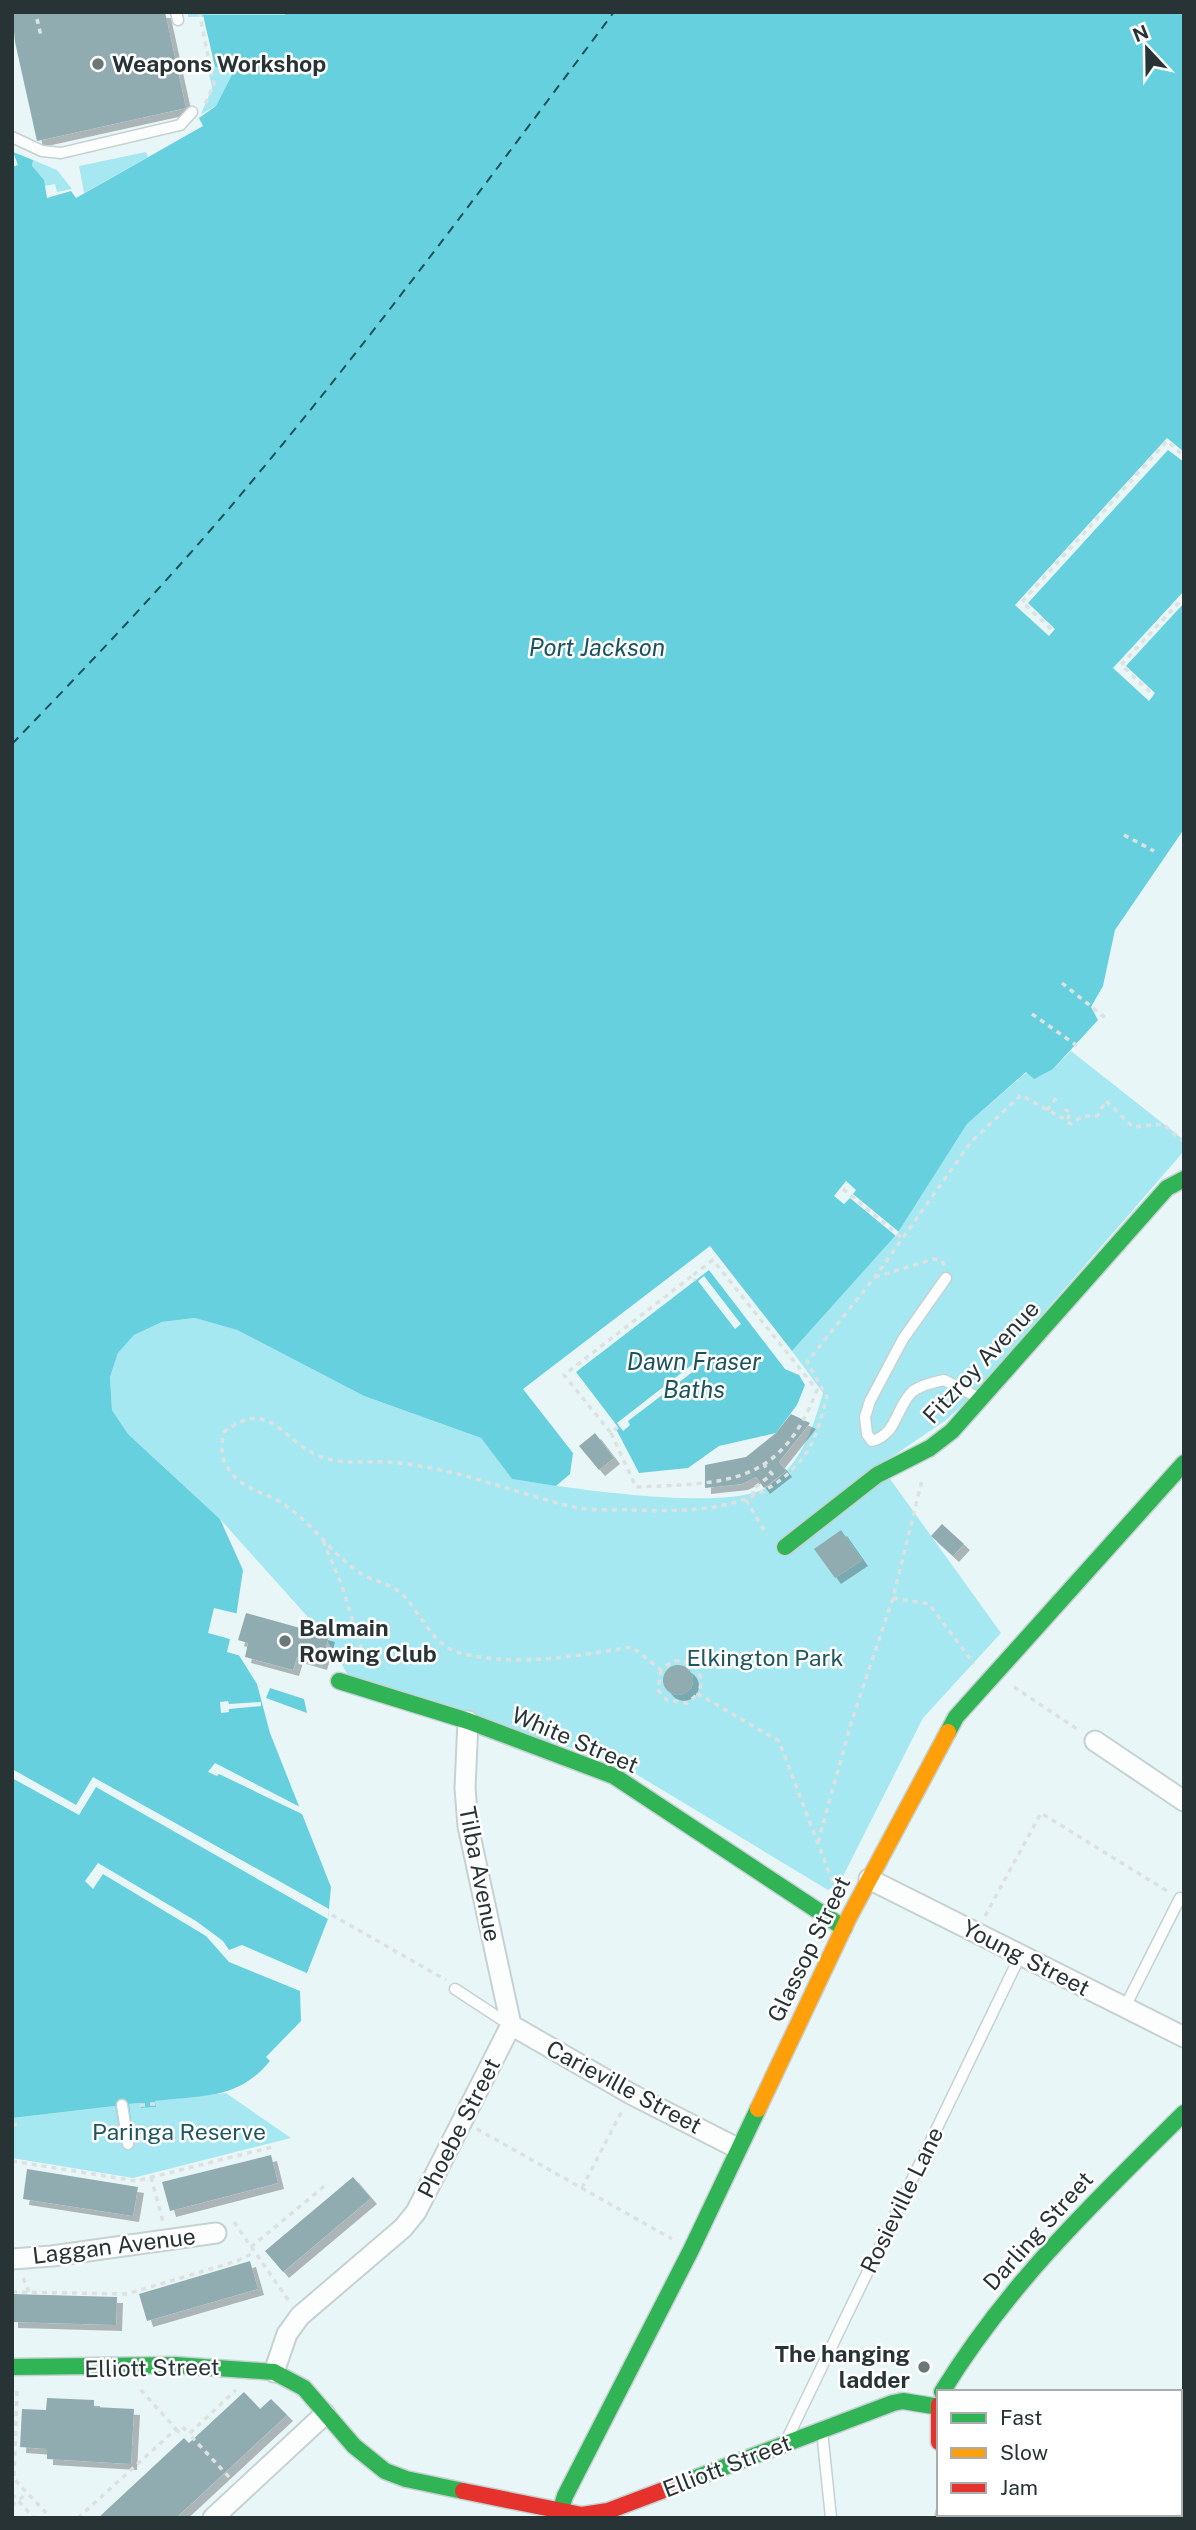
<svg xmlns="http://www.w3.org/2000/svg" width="1196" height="2530" font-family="'Public Sans',sans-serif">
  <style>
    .green { fill: #a6e8f2 }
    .water { fill: #67d0de }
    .pier { fill: #e9f6f8 }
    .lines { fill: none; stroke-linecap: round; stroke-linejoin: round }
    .ferry { stroke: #1a535c; stroke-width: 2; stroke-dasharray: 9 7; stroke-linecap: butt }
    .building { fill: #91acb0; filter: url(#shadow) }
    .lane-casing { stroke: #c6d1d2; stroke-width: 13 }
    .street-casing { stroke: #c6d1d2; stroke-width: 23 }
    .fast-casing { stroke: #c6d1d2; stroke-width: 19 }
    .slow-casing { stroke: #c6d1d2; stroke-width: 19 }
    .jam-casing { stroke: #c6d1d2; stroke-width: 19 }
    .path { stroke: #dde1e1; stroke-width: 3.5; stroke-dasharray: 5 5; stroke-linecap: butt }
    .lane { stroke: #fcfefe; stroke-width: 10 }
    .street { stroke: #fcfefe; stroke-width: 19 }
    .fast { stroke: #30b455; stroke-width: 16 }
    .slow { stroke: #ff9f0a; stroke-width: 16 }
    .jam { stroke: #e5322d; stroke-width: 16 }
    .path-bridge { stroke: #dde1e1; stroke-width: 3.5; stroke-dasharray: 5 5; stroke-linecap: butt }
    .poi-dot { fill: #6c7779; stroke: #fff; stroke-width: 2.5 }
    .labels { text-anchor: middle; stroke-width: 5; stroke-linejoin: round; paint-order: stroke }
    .poi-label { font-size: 23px; font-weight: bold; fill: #283335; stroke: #fff; text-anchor: start }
    .street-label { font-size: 23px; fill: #283335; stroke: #fff }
    .park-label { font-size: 23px; fill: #1e575f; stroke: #fff }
    .water-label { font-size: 24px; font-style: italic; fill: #1a535c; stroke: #fff }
  </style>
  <defs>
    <filter id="shadow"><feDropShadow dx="6" dy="6" stdDeviation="0" flood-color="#0004"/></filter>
  </defs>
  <rect width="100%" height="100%" fill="#e9f6f8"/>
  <path class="green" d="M188 12H284L286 15 188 17Z
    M215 67 236 69 216 106 201 114 212 88 208 69Z
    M146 152 148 157 84 193 79 166Z
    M33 160 57 170 72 189 57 192 55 184 45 186 32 166Z
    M1071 1051 1184 1140V1151L968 1400 946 1420 880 1465 1001 1633 923 1718 839 1884 828 1890 616 1762 351 1680 324 1635 220 1519 128 1434 112 1410 110 1377 118 1353 134 1335 162 1322 196 1318 237 1330 364 1396 481 1438 512 1479C562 1487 727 1513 767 1487 802 1464 812 1430 823 1393L792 1351 897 1234 967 1124 1027 1072 1053 1069Z
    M226 2093 291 2138 133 2178 12 2158V2118L115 2106 119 2128 132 2126 128 2104 140 2103 141 2108 156 2107 155 2101Z"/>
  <path class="water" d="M284 12H1184V829L1115 930 1103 986 1091 1007 1098 1020 1053 1069 1034 1079 1026 1072 967 1124 897 1234 792 1351 710 1246 523 1389 573 1453 570 1474 556 1486 512 1479 481 1438 364 1396 237 1330 195 1318 162 1322 134 1335 118 1353 110 1377 112 1410 128 1434 220 1519 243 1570 232 1644 257 1684 270 1733 331 1887 328 1919 300 1991 301 2021 266 2057 270 2061C238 2100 202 2095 155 2101L156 2107 141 2108 140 2103 129 2104 132 2126 119 2128 115 2106 12 2118V167L18 165 13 152 33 160 32 166 44 180 47 198 71 191 76 198 203 126 199 118 216 106 235 69 215 67 203 15H285Z
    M709 1270 785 1369 799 1375 805 1385 797 1405 776 1433 719 1446 688 1468 639 1473 616 1429 618 1427 576 1372Z
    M270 1688 304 1699 307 1713 266 1698Z"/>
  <path class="pier" d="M1167 438 1184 452V462L1168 450 1028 603 1055 629 1049 636 1015 605Z
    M1184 591V603L1126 666 1155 693 1149 701 1113 668Z
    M846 1181 856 1190 853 1194 899 1232 896 1236 850 1198 844 1204 834 1196Z
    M704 1276 741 1324 735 1329 698 1281Z
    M707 1353 713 1361 706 1367 703 1364 628 1421 630 1425 623 1431 617 1423Z
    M214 1608 239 1614 236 1643 245 1657 227 1652 230 1639 208 1633Z
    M228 1701 229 1704 261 1702V1706L229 1709V1712L221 1713 220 1702Z
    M215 1763 302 1808 304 1815 219 1774 217 1776 208 1772Z
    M12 1769 76 1805 93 1777 329 1909 328 1919 96 1787 79 1815 12 1778Z
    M98 1863 196 1921 223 1941 229 1950 242 1945 309 1974 300 1991 229 1962 206 1936 103 1874 93 1889 85 1881Z"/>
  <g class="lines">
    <path class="ferry" d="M12 744C93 660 173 576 248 486 376 333 494 172 614 12"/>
  </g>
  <path class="building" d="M12 12H165L186 108 37 141 15 42Z
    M791 1414 810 1423 779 1462 786 1471 764 1488 756 1477 742 1484 705 1488V1465L746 1457 776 1433Z
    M595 1433 614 1458 599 1470 579 1446Z
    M942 1524 964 1544 953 1556 931 1536Z
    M841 1530 862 1560 835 1578 814 1549Z
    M246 1613 329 1636 321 1664 297 1657 293 1670 245 1657 248 1643 238 1640Z
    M663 1680a15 15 0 1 1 30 0a15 15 0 1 1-30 0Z
    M271 2155 278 2183 170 2211 162 2182Z
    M27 2169 138 2187 133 2216 23 2199Z
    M353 2177 371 2198 283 2272 265 2251Z
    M250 2261 258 2289 147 2321 139 2294Z
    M12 2294 117 2297 116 2325 12 2322Z
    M244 2392 260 2409 271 2399 287 2415 176 2518H98L184 2438 189 2443Z
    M47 2398 94 2400V2407L134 2409 131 2464 47 2459V2449L20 2447 22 2409 46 2410Z"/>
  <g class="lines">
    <defs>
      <path id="lane" d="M176 12 178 20
        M12 137 42 151 61 153 180 125 192 112
        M946 1278 903 1339 870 1401 865 1417 867 1434 872 1441C898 1434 896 1406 913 1391 922 1385 934 1382 944 1380L979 1398
        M455 1989 510 2025
        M1125 2007 1180 1898
        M122 2105 128 2144
        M822 2431 831 2518
        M788 2437 1020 1956"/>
      <path id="street" d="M468 1721 465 1788 468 1826 511 2025
        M1095 1741 1184 1801
        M869 1879 1184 2037
        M511 2025 631 2094 737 2148
        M12 2259 52 2256 216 2233
        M274 2372 287 2334 300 2316 403 2228 416 2212 511 2025
        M1180 2490 1184 2492
        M213 2518 325 2414"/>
      <path id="fast" d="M785 1547 877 1475 930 1448 952 1431 1167 1188 1184 1179
        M339 1681 468 1721 614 1776 844 1928
        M948 1732 956 1717 1184 1463
        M12 2367 175 2365 274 2372 304 2388 354 2446 385 2471 406 2479 463 2491
        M942 2392C1009 2283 1094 2202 1184 2113
        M669 2488 893 2403 903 2401 939 2407
        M558 2518 565 2496 691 2250 758 2109"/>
      <path id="slow" d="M758 2109 848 1919 948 1732
        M944 2514V2518"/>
      <path id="jam" d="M939 2405V2442
        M463 2491 582 2515 608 2511 669 2488"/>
    </defs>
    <use href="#lane" class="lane-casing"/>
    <use href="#street" class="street-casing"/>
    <use href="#fast" class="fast-casing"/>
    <use href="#slow" class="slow-casing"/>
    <use href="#jam" class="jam-casing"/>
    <path class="path" d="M199 12 214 85 204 106
      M37 19 41 36
      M1051 629 1022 602 1167 441 1184 456
      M1150 692 1121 665 1184 597
      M1124 835 1154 851
      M1062 983 1108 1020
      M1032 1014 1079 1047
      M1047 1110 1058 1096
      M843 1189 902 1238
      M875 1277 934 1259 942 1261 945 1266
      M618 1427 611 1433 564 1375 692 1276
      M611 1433 636 1487C727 1483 780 1486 817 1390L713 1260 692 1276 695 1281
      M753 1496V1489L772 1474 764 1465
      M746 1500 767 1535
      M323 1541 341 1583 367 1666
      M893 1598 929 1604 974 1664
      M661 1670 658 1690 667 1700 687 1703 698 1694
      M1014 1687 1080 1731
      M818 1842 852 1720 893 1598 922 1480
      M836 1891 779 1741 698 1694C707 1674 694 1659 673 1661L661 1670 632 1647C576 1656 512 1668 457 1652 429 1643 420 1608 398 1591 388 1583 372 1581 360 1573 333 1555 315 1527 289 1508 273 1495 248 1491 234 1476 221 1462 220 1450 224 1432 270 1396 282 1441 319 1456 341 1465 364 1461 387 1462 406 1463 427 1467 445 1471 490 1481 533 1498 578 1508 594 1511 614 1509 631 1510 694 1512 762 1512 804 1456 817 1439 821 1417 827 1397L807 1362 875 1277 971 1142 1021 1095 1062 1118 1066 1110 1071 1112 1066 1122 1071 1124 1083 1116H1097L1106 1101 1133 1127 1163 1124 1184 1142
      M332 1915 446 1980
      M985 1916 1041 1813 1167 1891
      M150 2104H156
      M140 2105H146
      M12 2125 19 2124
      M477 2129 672 2239
      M12 2161 136 2181 272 2147
      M151 2177 163 2222
      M582 2188 623 2109
      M234 2222 289 2301
      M251 2247 328 2183
      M23 2278 29 2292
      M12 2292 127 2294 237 2261 255 2252
      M17 2391 14 2479 51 2518
      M176 2429 180 2433 184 2428 189 2434
      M229 2477 189 2434 236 2390
      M12 2494 34 2518
      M78 2518 176 2429 139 2388"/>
    <use href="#lane" class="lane"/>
    <use href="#street" class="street"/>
    <use href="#fast" class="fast"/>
    <use href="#slow" class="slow"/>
    <use href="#jam" class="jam"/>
    <path class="path-bridge" d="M12 2506 27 2493"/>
  </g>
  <g class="poi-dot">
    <circle cx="98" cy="64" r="7"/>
    <circle cx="285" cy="1641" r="7"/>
    <circle cx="924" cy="2367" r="7"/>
  </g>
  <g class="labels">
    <g class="poi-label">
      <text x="112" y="72">Weapons Workshop</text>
      <text x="299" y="1636">Balmain<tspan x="299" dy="26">Rowing Club</tspan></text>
      <text x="910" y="2362" text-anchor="end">The hanging<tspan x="910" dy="26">ladder</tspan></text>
    </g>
    <g class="street-label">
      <text transform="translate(981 1362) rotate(-47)" y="8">Fitzroy Avenue</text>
      <text transform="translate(575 1740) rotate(23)" y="8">White Street</text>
      <text transform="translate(480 1874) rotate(79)" y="8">Tilba Avenue</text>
      <text transform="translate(809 1949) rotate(-64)" y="8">Glassop Street</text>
      <text transform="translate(1026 1958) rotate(27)" y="8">Young Street</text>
      <text transform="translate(624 2087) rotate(28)" y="8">Carieville Street</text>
      <text transform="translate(459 2128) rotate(-63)" y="8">Phoebe Street</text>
      <text transform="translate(902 2200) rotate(-64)" y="8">Rosieville Lane</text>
      <text transform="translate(1038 2231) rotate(-48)" y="8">Darling Street</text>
      <text transform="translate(114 2246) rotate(-7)" y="8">Laggan Avenue</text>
      <text transform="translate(152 2368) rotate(-1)" y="8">Elliott Street</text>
      <text transform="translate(727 2466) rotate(-21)" y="8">Elliott Street</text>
    </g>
    <g class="park-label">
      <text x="765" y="1666">Elkington Park</text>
      <text x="179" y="2140">Paringa Reserve</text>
    </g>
    <g class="water-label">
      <text x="597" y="656">Port Jackson</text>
      <text x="694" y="1370">Dawn Fraser<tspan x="694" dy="28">Baths</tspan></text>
    </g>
  </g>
  <rect width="1196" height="2530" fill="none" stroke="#283335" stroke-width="28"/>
  <rect x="937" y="2390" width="245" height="126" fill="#ffffff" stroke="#a9adae" stroke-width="2"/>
  <rect x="951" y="2413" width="35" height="10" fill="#30b455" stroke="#a9adae" stroke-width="2"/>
  <text x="1000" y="2425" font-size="21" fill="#283335">Fast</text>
  <rect x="951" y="2448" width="35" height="10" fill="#ff9f0a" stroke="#a9adae" stroke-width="2"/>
  <text x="1000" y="2460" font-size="21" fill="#283335">Slow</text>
  <rect x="951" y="2483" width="35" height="10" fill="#e5322d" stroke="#a9adae" stroke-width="2"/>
  <text x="1000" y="2495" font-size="21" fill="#283335">Jam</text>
  <g transform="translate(1147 49) rotate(338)" stroke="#ffffff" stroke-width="5" paint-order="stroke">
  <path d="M0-5L12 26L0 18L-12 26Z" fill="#283335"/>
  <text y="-10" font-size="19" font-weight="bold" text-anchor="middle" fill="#283335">N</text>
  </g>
</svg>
